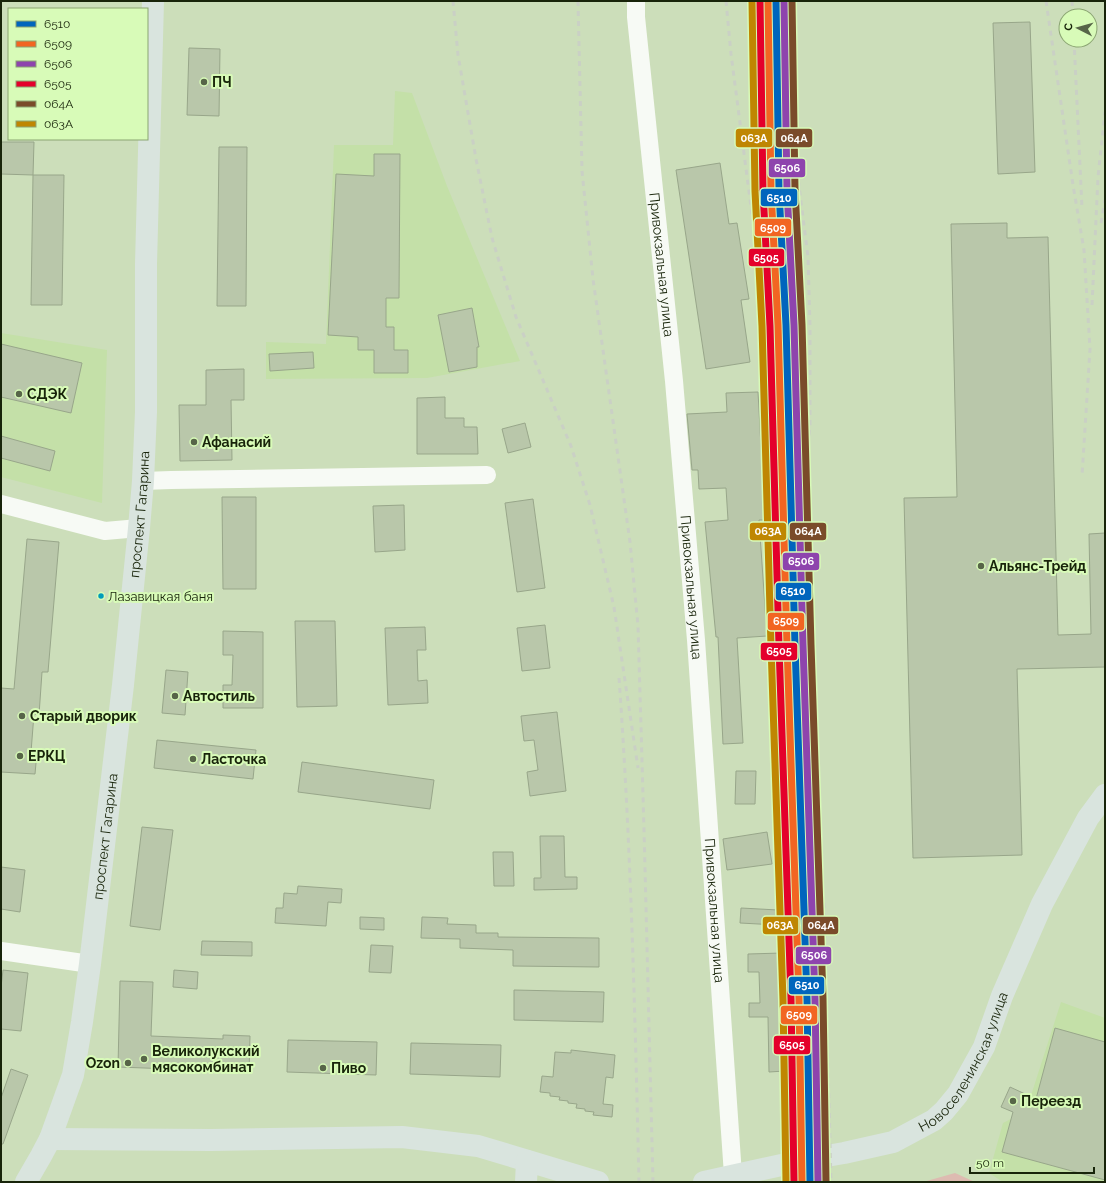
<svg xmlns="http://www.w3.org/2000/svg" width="1106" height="1183" font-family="Raleway,sans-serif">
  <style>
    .built { fill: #c4e0a8 }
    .green { fill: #ddbbb1 }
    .building { fill: #b9c7aa; stroke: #98a68a }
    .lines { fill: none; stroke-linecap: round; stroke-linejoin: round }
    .minor { stroke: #f7faf5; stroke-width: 18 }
    .major { stroke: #d9e4de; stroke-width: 22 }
    .rail { stroke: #cad0c5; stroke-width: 3; stroke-dasharray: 5 5; stroke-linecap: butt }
    .rail-1-casing { stroke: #d8fbb8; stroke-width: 10 }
    .rail-2-casing { stroke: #d8fbb8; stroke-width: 10 }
    .rail-3-casing { stroke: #d8fbb8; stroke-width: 10 }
    .rail-4-casing { stroke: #d8fbb8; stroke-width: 10 }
    .rail-5-casing { stroke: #d8fbb8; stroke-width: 10 }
    .rail-6-casing { stroke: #d8fbb8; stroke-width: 10 }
    .rail-1 { stroke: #0065bd; stroke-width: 7 }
    .rail-2 { stroke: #f26522; stroke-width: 7 }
    .rail-3 { stroke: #8e44ad; stroke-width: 7 }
    .rail-4 { stroke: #e4002b; stroke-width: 7 }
    .rail-5 { stroke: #7a4b2a; stroke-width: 7 }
    .rail-6 { stroke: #bf8602; stroke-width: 7 }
    .poi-dot { fill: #576548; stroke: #d8fbb8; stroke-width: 1.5 }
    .bus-dot { fill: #029cba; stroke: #d8fbb8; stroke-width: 1.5 }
    .labels { text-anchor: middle; stroke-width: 4; stroke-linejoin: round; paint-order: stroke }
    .bus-label { font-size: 13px; fill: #18240a; stroke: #d8fbb8; text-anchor: start }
    .poi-label { font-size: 14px; font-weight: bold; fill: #18240a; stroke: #d8fbb8; text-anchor: start }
    .street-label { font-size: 14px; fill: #18240a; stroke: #d8fbb8 }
    .line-badge { stroke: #d8fbb8; stroke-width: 1.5 }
    .badge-label { font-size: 11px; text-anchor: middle; font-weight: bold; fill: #fff }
  </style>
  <rect width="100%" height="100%" fill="#ccdeba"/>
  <path class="built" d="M395 91 412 93 447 186 520 361 427 378 266 379V342L326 344 334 145H393Z
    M1 333 107 350 102 503 1 477Z
    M1061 1002 1105 1018V1182H1003L989 1173 1003 1123 1026 1111Z"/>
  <path class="green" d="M955 1173 975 1182H923Z"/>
  <path class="building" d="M1030 22 1035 172 998 174 993 23Z
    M189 48 220 49 219 116 187 115Z
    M1 142H34L33 175 1 174Z
    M219 147H247L246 306H217Z
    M374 154H400L399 298H386V327H394V350H408V373H374V350H358V337L328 335 336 174 374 176Z
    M720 163 729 224 737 223 749 299 741 300 750 362 706 369 676 170Z
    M33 175H64L62 305H31Z
    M1007 223V238L1048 237 1058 635 1091 634 1089 534 1105 533V667L1017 669 1022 855 913 858 904 498 957 497 951 224Z
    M472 308 479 347H477V367L449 372 438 315Z
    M1 344 82 363 71 413 1 397Z
    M313 352 314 368 270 371 269 354Z
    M244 369V400H231L232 460 180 461 179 405H206V370Z
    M758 392 763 483H770L772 505H763L764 520H759L767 636 737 638 743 743 723 744 718 637H716L705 522 728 520 726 488 699 489 698 470H692L687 414 727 412 726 393Z
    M445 397V418H464V427H477L478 454H417V398Z
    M525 423 531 447 508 453 502 429Z
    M1 436 55 451 50 471 1 458Z
    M222 497H256V589H223Z
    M533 499 545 588 517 592 505 503Z
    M404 505 405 550 375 552 373 506Z
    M27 539 59 542 48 672H42L39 715 34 714 31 752H37L35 774 1 772V688L14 689Z
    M295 621H335L337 706 297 707Z
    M545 625 550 668 522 671 517 628Z
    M425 627 426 650H417L418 681 427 680 428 703 388 705 385 628Z
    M223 631 263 632V708H223V685H232L233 655H223Z
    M166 670 188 672 185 715 162 713Z
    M557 712 566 791 530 796 527 772 538 770 534 740 524 741 521 716Z
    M157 740 256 750 253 779 154 768Z
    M302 762 434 780 430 809 298 792Z
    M736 771H756L755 804H735Z
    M142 827 173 830 160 930 130 926Z
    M767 832 772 864 727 870 723 839Z
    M540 836H564L565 877H577V889L534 890V878H541Z
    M493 852H513L514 886H494Z
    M1 867 25 870 20 912 1 909Z
    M298 886 342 889 341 903 328 902 326 926 275 923 276 908H283L284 893 297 894Z
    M741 908 778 910 777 925 740 923Z
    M360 917 384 918V930L360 929Z
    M422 917 448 918 447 924 476 925V933H498V937L599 938V967L513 966V950L460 948V939L421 938Z
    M202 941 252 942V956L201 955Z
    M371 945 393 946 391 973 369 972Z
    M782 953 785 1071 769 1072 768 1017H749V1003H760L759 972H748V954Z
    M3 970 28 973 21 1031 1 1029V987Z
    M174 970 198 972 197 989 173 987Z
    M120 981 153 982 151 1036 223 1039V1035L250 1036 249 1072 118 1067Z
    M514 990 604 992 603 1022 514 1020Z
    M1055 1028 1105 1042V1180L1002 1152 1013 1112 1001 1107 1010 1087 1036 1099Z
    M288 1040 377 1042 376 1075 287 1072Z
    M411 1043 501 1045 500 1077 410 1074Z
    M571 1050 615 1055 613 1078 606 1077 603 1104 613 1105 612 1117 593 1115 594 1112 585 1111V1109L576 1108 577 1104 568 1103V1101L559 1100 560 1097 550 1096V1093L540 1092 542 1076 553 1077 555 1052 571 1053Z
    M11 1069 28 1075 3 1144H1V1098Z"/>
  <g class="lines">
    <g class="minor">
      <path id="s1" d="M636 1V17L674 381 696 640 733 1175"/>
      <path d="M143 481 171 480 487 475"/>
      <path d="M1 504 105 531 139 528"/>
      <path d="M1 951 90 964"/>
    </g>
    <g class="major">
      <path d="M50 1139 211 1140 402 1137 478 1146 598 1182"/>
      <path id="s2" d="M26 1182 41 1156 50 1139 73 1075 82 1022 90 964 123 685 139 528 143 481 146 412V264L153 1"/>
      <path d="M526 1182 527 1161"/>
      <path id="s3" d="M704 1182 809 1159 844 1153 893 1142 934 1120 944 1111 958 1094 984 1047 1002 996 1042 904 1088 818 1105 795"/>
    </g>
    <path class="rail" d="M453 1 458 55 476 159 492 238 516 317 571 446 590 505 614 607 638 768
      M578 1 582 171 593 279 630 542 638 626 644 829 653 1182
      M726 1 731 54 771 360
      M754 1 779 191
      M789 1 791 85 797 170 808 257 810 326V424L799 545 795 645
      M1046 1 1073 185 1084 250 1090 349 1082 476
      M1072 1 1073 16
      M1074 40 1082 208
      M1101 223 1105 200
      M1092 305 1098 177 1105 112
      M619 678C631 846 635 1014 639 1182
      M824 903 831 1182"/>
    <defs>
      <path id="rail-1" d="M776 1 779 191 786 325 795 645 807 999 810 1182"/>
      <path id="rail-2" d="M768 1 771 191 778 325 787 645 799 999 802 1182"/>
      <path id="rail-3" d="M784 1 787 191 794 325 803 645 815 999 818 1182"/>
      <path id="rail-4" d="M760 1 763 191 770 326 779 646 791 999 794 1182"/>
      <path id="rail-5" d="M792 1 795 190 802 325 811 645 823 998 826 1182"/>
      <path id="rail-6" d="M752 1 755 191 762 326 771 646 783 1000 786 1182"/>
    </defs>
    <use href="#rail-1" class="rail-1-casing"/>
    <use href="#rail-2" class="rail-2-casing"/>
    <use href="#rail-3" class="rail-3-casing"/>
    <use href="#rail-4" class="rail-4-casing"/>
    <use href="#rail-5" class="rail-5-casing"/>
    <use href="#rail-6" class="rail-6-casing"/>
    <use href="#rail-1" class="rail-1"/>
    <use href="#rail-2" class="rail-2"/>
    <use href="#rail-3" class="rail-3"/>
    <use href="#rail-4" class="rail-4"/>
    <use href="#rail-5" class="rail-5"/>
    <use href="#rail-6" class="rail-6"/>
  </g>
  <g class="poi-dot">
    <circle cx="204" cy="82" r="4"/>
    <circle cx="19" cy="394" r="4"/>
    <circle cx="194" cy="442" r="4"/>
    <circle cx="981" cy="566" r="4"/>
    <circle cx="175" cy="696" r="4"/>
    <circle cx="22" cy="716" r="4"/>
    <circle cx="20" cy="756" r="4"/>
    <circle cx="193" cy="759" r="4"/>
    <circle cx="144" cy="1059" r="4"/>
    <circle cx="128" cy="1063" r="4"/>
    <circle cx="323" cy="1068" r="4"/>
    <circle cx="1013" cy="1101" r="4"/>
  </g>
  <circle class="bus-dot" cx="101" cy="596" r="3.5"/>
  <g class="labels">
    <g class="bus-label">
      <text x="108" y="601">Лазавицкая баня</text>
    </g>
    <g class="poi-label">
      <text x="212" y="87">ПЧ</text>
      <text x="27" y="399">СДЭК</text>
      <text x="202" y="447">Афанасий</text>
      <text x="989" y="571">Альянс-Трейд</text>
      <text x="183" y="701">Автостиль</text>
      <text x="30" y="721">Старый дворик</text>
      <text x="28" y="761">ЕРКЦ</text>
      <text x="201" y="764">Ласточка</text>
      <text x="152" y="1056">Великолукский<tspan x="152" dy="16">мясокомбинат</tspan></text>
      <text x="120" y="1068" text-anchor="end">Ozon</text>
      <text x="331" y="1073">Пиво</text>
      <text x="1021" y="1106">Переезд</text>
    </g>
    <g class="street-label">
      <text dy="5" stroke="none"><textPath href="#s1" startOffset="265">Привокзальная улица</textPath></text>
      <text dy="5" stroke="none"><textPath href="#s2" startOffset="682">проспект Гагарина</textPath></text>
      <text dy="5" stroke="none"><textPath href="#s1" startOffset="589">Привокзальная улица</textPath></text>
      <text dy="5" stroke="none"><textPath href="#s2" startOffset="358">проспект Гагарина</textPath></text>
      <text dy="5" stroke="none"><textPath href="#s1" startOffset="913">Привокзальная улица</textPath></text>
      <text dy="5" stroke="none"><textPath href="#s3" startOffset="305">Новоселенинская улица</textPath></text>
    </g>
  </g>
  <g class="line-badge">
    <rect x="775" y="128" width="38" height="20" rx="4" fill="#7a4b2a"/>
    <rect x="735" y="128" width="38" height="20" rx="4" fill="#bf8602"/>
    <rect x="768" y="158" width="38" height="20" rx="4" fill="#8e44ad"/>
    <rect x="760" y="188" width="38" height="19" rx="4" fill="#0065bd"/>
    <rect x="754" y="218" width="38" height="19" rx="4" fill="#f26522"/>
    <rect x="748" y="248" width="37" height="19" rx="4" fill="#e4002b"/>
    <rect x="789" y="522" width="38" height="19" rx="4" fill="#7a4b2a"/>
    <rect x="749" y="522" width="38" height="19" rx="4" fill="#bf8602"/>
    <rect x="782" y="552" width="38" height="19" rx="4" fill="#8e44ad"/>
    <rect x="775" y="582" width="37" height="19" rx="4" fill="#0065bd"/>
    <rect x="767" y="612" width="38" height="19" rx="4" fill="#f26522"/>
    <rect x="760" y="642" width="38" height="19" rx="4" fill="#e4002b"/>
    <rect x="802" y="916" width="37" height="19" rx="4" fill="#7a4b2a"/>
    <rect x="762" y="916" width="37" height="19" rx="4" fill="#bf8602"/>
    <rect x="795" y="946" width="37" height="19" rx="4" fill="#8e44ad"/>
    <rect x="788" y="976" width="37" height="19" rx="4" fill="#0065bd"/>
    <rect x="780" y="1005" width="38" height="20" rx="4" fill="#f26522"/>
    <rect x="773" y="1035" width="38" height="20" rx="4" fill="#e4002b"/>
  </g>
  <g class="badge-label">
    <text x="794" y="142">064А</text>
    <text x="754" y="142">063А</text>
    <text x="787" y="172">6506</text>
    <text x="779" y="202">6510</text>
    <text x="773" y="232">6509</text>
    <text x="766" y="262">6505</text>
    <text x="808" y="535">064А</text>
    <text x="768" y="535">063А</text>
    <text x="801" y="565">6506</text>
    <text x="793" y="595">6510</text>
    <text x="786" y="625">6509</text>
    <text x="779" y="655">6505</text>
    <text x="821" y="929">064А</text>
    <text x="780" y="929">063А</text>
    <text x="814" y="959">6506</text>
    <text x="807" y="989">6510</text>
    <text x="799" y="1019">6509</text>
    <text x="792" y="1049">6505</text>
  </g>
  <rect width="1106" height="1183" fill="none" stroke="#18240a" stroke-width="4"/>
  <rect x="8" y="8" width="140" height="132" fill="#d8fbb8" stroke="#8ba572"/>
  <rect x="16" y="21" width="20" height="6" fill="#0065bd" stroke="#8ba572"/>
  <text x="44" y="28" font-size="12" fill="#18240a">6510</text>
  <rect x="16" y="41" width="20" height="6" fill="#f26522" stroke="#8ba572"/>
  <text x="44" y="48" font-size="12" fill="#18240a">6509</text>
  <rect x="16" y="61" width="20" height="6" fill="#8e44ad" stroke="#8ba572"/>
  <text x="44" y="68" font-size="12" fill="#18240a">6506</text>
  <rect x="16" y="81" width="20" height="6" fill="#e4002b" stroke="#8ba572"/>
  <text x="44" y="88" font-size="12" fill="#18240a">6505</text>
  <rect x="16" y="101" width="20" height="6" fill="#7a4b2a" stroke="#8ba572"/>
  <text x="44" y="108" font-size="12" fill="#18240a">064А</text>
  <rect x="16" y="121" width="20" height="6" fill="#bf8602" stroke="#8ba572"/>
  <text x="44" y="128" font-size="12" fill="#18240a">063А</text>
  <g transform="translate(1078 28) rotate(276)"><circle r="19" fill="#d8fbb8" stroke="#8ba572"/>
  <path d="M0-3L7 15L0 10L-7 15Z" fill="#576548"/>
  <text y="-6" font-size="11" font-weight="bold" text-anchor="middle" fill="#18240a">С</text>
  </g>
  <path d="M970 1167v6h124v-6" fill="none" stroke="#18240a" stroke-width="2"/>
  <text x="976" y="1167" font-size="12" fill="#18240a" stroke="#d8fbb8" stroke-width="3" paint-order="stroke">50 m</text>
</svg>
